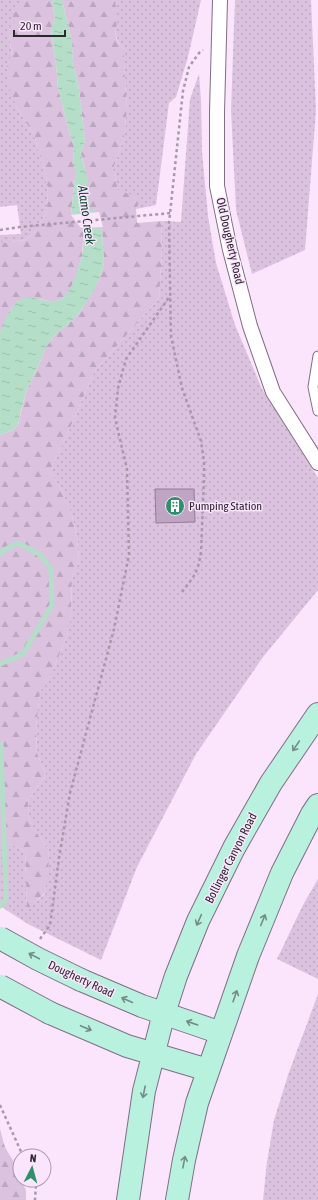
<svg xmlns="http://www.w3.org/2000/svg" width="318" height="1200" font-family="'Asap Condensed',sans-serif">
  <style>
    .grass { fill: url(#grass-dots) }
    .forest { fill: url(#forest-firs) }
    .water { fill: url(#water-ripples) }
    .pier { fill: #fae5fd }
    .lines { fill: none; stroke-linecap: round; stroke-linejoin: round }
    .stream { stroke: #b5dec9; stroke-width: 5 }
    .building { fill: #bfa5c3; stroke: #917e94 }
    .service-casing { stroke: #816e84; stroke-width: 11 }
    .pedestrian-casing { stroke: #816e84; stroke-width: 16 }
    .secondary-casing { stroke: #816e84; stroke-width: 24 }
    .path { stroke: #a898aa; stroke-width: 2.5; stroke-dasharray: 3 3; stroke-linecap: butt }
    .service { stroke: #fff; stroke-width: 9 }
    .pedestrian { stroke: #fff; stroke-width: 14 }
    .secondary { stroke: #b9f1df; stroke-width: 22 }
    .secondary-bridge-casing { stroke: #816e84; stroke-width: 24; stroke-linecap: butt }
    .secondary-bridge { stroke: #b9f1df; stroke-width: 22 }
    .oneway { stroke: #748c87 }
    .labels { text-anchor: middle; stroke-width: 3; stroke-linejoin: round; paint-order: stroke }
    .street-label { font-size: 12px; fill: #2e262f; stroke: #fae5fd }
    .poi-label { font-size: 12px; fill: #2e262f; stroke: #fae5fd; text-anchor: start }
    .water-label { font-size: 13px; font-style: italic; fill: #083f2a; stroke: #fae5fd }
  </style>
  <defs>
    <pattern id="grass-dots" width="8" height="8" patternUnits="userSpaceOnUse"><rect width="8" height="8" fill="#dbc2df"/><path d="M2 2h.1M6 6h.1" fill="none" stroke="#bca7c0" stroke-width="1.8" stroke-linecap="round"/></pattern>
    <pattern id="forest-firs" width="22" height="20" patternUnits="userSpaceOnUse"><rect width="22" height="20" fill="#dbc2df"/><path d="M5 1l3.5 6h-7zM16 11l3.5 6h-7z" fill="#bca7c0"/></pattern>
    <pattern id="water-ripples" width="26" height="14" patternUnits="userSpaceOnUse"><rect width="26" height="14" fill="#b5dec9"/><path d="M2 4q2-2 4 0t4 0M15 11q2-2 4 0t4 0" fill="none" stroke="#9cbead"/></pattern>
  </defs>
  <rect width="100%" height="100%" fill="#fae5fd"/>
  <path class="grass" d="M0 0H22L9 35 12 55 7 66 16 106 34 135 46 176 48 193 47 205 45 215 34 233 25 240 0 243V235L21 234 17 205 0 207Z
    M114 0H201L188 57 176 97 169 103 156 205 136 209 139 203 118 190 113 169 124 138 127 109 124 66V49C108 33 121 20 114 0Z
    M235 0H311L316 110 305 250 252 274 236 210 231 110Z
    M199 74 201 100 202 152 208 216 216 263 235 325 262 389 318 478V590L263 657 196 754 137 867 101 960 28 924 0 906V842L13 845 25 851 27 911 35 902 45 894 49 849C39 837 24 819 29 801 31 794 41 782 46 775L37 753 36 728 40 692 54 668 67 636 71 612 72 578 79 559 77 537 71 513 61 490 50 471 75 417 94 372 159 298 162 251 161 221 181 222 190 99Z
    M318 879V979L277 959 303 905Z
    M318 994V1200H263L267 1162 274 1120 288 1075Z"/>
  <path class="forest" d="M22 0H52L55 18 51 30 56 65 58 88 69 131 74 146 73 161 75 169V178L71 212 84 228 82 256 73 285 67 295 57 301H49L40 299 12 307 0 333V243L25 240 34 233 45 215 47 206 48 193 46 176 34 135 16 106 8 85 7 66 12 54 9 35 12 17Z
    M62 0H114L115 1C116 6 117 12 117 17 117 32 111 36 124 49V66L127 109 124 138 113 169 118 190 140 198 139 203 136 209 137 223 161 221 162 251 159 298 94 372 75 417 50 471 61 490 71 513 77 537 79 559 72 578 71 612 67 636 54 668 40 693 36 728 37 753 46 775C41 782 31 794 29 801 24 819 39 837 49 849L48 879 45 893 35 902 27 912 25 851 13 845 0 842V435L13 430 18 425 26 392 42 358 46 347 54 336 76 317 82 309 98 282 104 264 102 230 89 209 85 168 81 154 85 140 78 82 73 64 72 42Z
    M0 1129C2 1135 3 1142 5 1147 10 1157 20 1168 20 1180H21L26 1190V1200H0Z"/>
  <path class="water" d="M52 0H62L72 42 73 64 78 82 85 140 81 154 88 180 89 209 96 211 102 230 104 264 98 282 91 296 76 317 54 336 46 347 42 358 26 392 20 415 18 425 13 430 0 435V333C4 323 9 308 18 301 27 295 38 299 48 301 67 304 72 285 77 271 78 266 81 261 82 256 84 248 83 237 84 228L71 212 75 178V169L73 161 74 146 69 131 58 88 56 65 51 30 55 18Z"/>
  <path class="pier" d="M99 212 103 227 81 228 71 215Z"/>
  <g class="lines">
    <path class="stream" d="M0 554 4 550 18 543 39 554 51 568 52 605 23 654 0 664
      M0 744 1 745 6 900 0 906"/>
  </g>
  <path class="building" d="M155 489H194L195 522 156 523Z"/>
  <g class="lines">
    <defs>
      <path id="service" d="M318 356 313 387 318 411"/>
      <path id="pedestrian" d="M220 0 217 112V186L230 250 250 326 273 392 318 463"/>
      <path id="secondary" d="M81 980 142 1006 221 1033
        M50 1013 127 1046 208 1070
        M128 1200 144 1091 164 1013 176 976 198 921 234 848 271 783 318 714
        M177 1200 184 1160 197 1103 248 956 282 873 312 814 318 805"/>
    </defs>
    <use href="#service" class="service-casing"/>
    <use href="#pedestrian" class="pedestrian-casing"/>
    <use href="#secondary" class="secondary-casing"/>
    <path class="path" d="M0 230 20 227 171 213
      M182 592C194 576 198 573 201 552L204 480V461L201 441 182 388 171 336 169 223 183 91 189 67 199 53 203 50
      M40 939 50 925 59 858 70 793 114 629 129 555 127 469 115 418 118 388 126 359 170 296
      M0 1105 23 1156
      M34 1180 36 1185 35 1200"/>
    <use href="#service" class="service"/>
    <use href="#pedestrian" class="pedestrian"/>
    <use href="#secondary" class="secondary"/>
    <defs>
      <path id="secondary-bridge" d="M0 938 38 959 81 980
        M0 986 50 1013"/>
    </defs>
    <use href="#secondary-bridge" class="secondary-bridge-casing"/>
    <use href="#secondary-bridge" class="secondary-bridge"/>
  </g>
  <defs><path id="oneway-shaft" d="M-6 0H5M1.5-3L5.5 0L1.5 3" fill="none" stroke-width="1.6" stroke-linecap="round" stroke-linejoin="round"/></defs>
  <g class="oneway">
    <use href="#oneway-shaft" transform="translate(296 746) rotate(124)"/>
    <use href="#oneway-shaft" transform="translate(199 920) rotate(114)"/>
    <use href="#oneway-shaft" transform="translate(263 920) rotate(-68)"/>
    <use href="#oneway-shaft" transform="translate(34 956) rotate(-152)"/>
    <use href="#oneway-shaft" transform="translate(235 996) rotate(-71)"/>
    <use href="#oneway-shaft" transform="translate(127 1000) rotate(-156)"/>
    <use href="#oneway-shaft" transform="translate(192 1023) rotate(-161)"/>
    <use href="#oneway-shaft" transform="translate(86 1028) rotate(23)"/>
    <use href="#oneway-shaft" transform="translate(144 1092) rotate(101)"/>
    <use href="#oneway-shaft" transform="translate(184 1162) rotate(-79)"/>
  </g>
  <defs>
    <symbol id="building-disc" viewBox="-11 -11 22 22"><circle r="9.5" fill="#2f9069" stroke="#fae5fd"/><path d="M-4-6H4V6H1V3H-1V6H-4ZM-2.5-4.3h1.7v1.8h-1.7ZM.8-4.3h1.7v1.8H.8ZM-2.5-1h1.7V.8h-1.7ZM.8-1h1.7V.8H.8Z" fill="#fff"/></symbol>
  </defs>
  <g fill-rule="evenodd">
    <use href="#building-disc" x="164" y="495" width="22" height="22"/>
  </g>
  <g class="labels">
    <g class="street-label">
      <text transform="translate(230 241) rotate(77)" y="4">Old Dougherty Road</text>
      <text transform="translate(231 858) rotate(-63)" y="4">Bollinger Canyon Road</text>
      <text transform="translate(81 979) rotate(25)" y="4">Dougherty Road</text>
    </g>
    <g class="poi-label">
      <text x="189" y="510">Pumping Station</text>
    </g>
    <g class="water-label">
      <text transform="translate(87 215) rotate(82)" y="5">Alamo Creek</text>
    </g>
  </g>
  <g transform="translate(32 1168) rotate(6)"><circle r="19" fill="#fae5fd" stroke="#a899ab"/>
  <path d="M0-3L7 15L0 10L-7 15Z" fill="#2f9069"/>
  <text y="-6" font-size="11" font-weight="bold" text-anchor="middle" fill="#2e262f">N</text>
  </g>
  <path d="M14 30v6h51v-6" fill="none" stroke="#2e262f" stroke-width="2"/>
  <text x="20" y="30" font-size="12" fill="#2e262f" stroke="#fae5fd" stroke-width="3" paint-order="stroke">20 m</text>
</svg>
